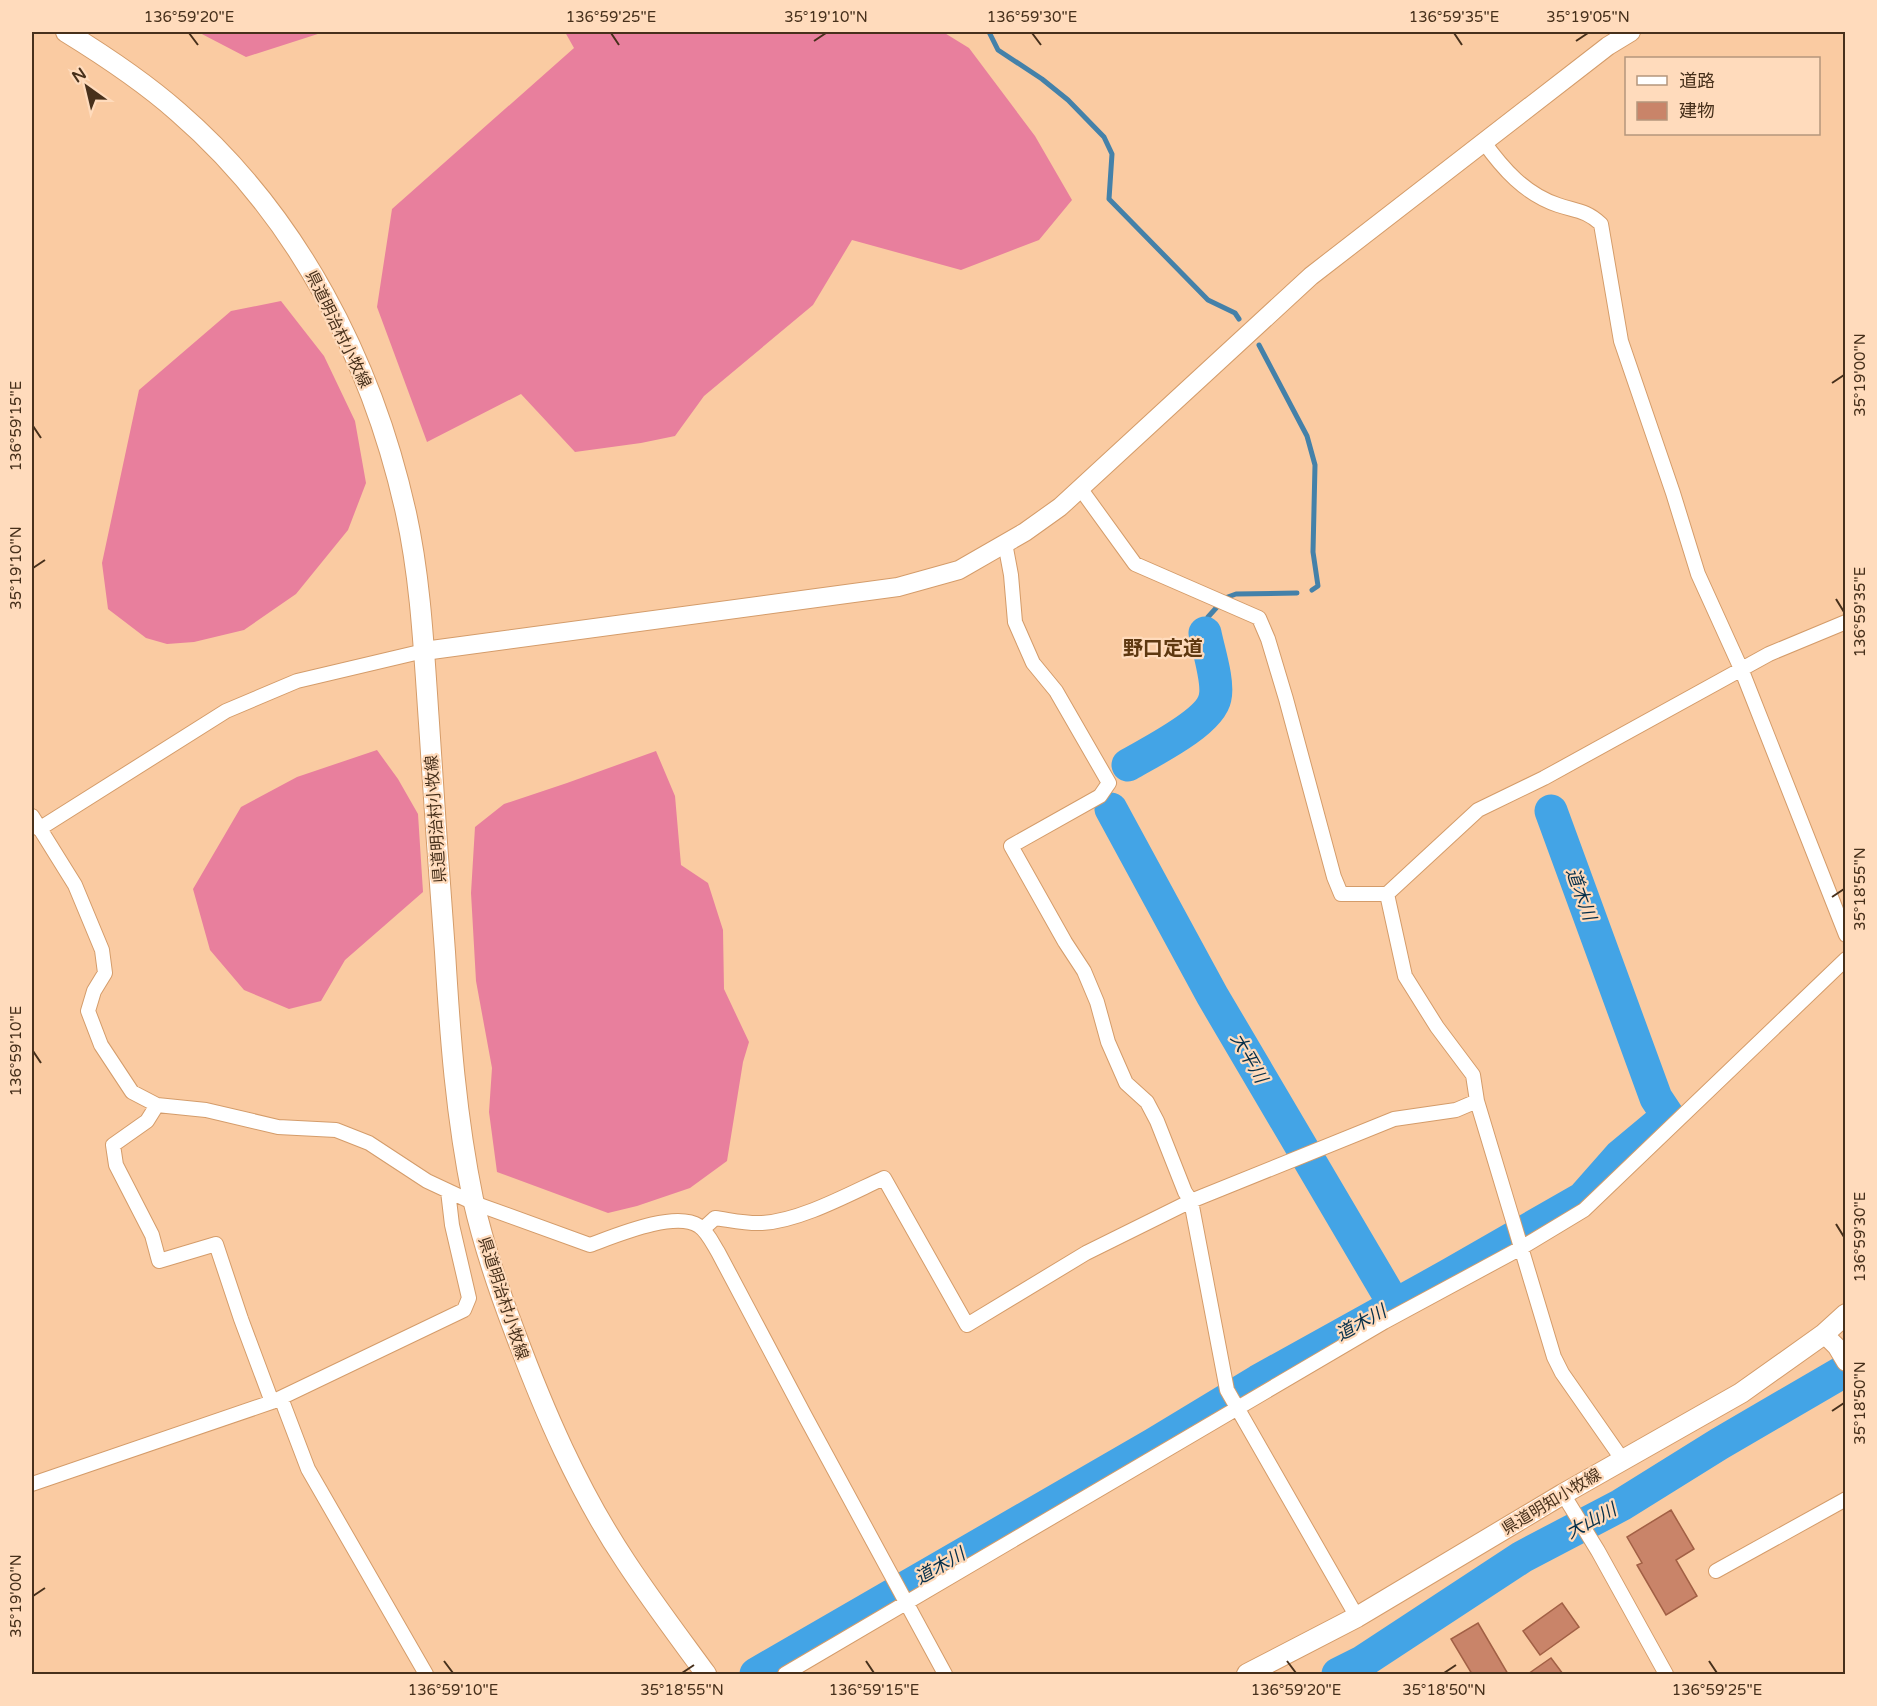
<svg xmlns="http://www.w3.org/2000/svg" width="1877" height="1706" font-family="'Varela Round','Noto Sans JP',sans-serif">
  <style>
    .forest { fill: #e87f9d }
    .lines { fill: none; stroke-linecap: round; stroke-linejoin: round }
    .stream { stroke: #4481a9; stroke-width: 5 }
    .river { stroke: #43a4e6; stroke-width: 33 }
    .building { fill: #c98469; stroke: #a26045; stroke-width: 1.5 }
    .minor-casing { stroke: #d49c6a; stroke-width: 16 }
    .tertiary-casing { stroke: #d49c6a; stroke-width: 20 }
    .secondary-casing { stroke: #d49c6a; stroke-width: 22 }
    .minor { stroke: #fff; stroke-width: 14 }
    .tertiary { stroke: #fff; stroke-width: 18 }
    .secondary { stroke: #fff; stroke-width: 20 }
    .ticks { fill: none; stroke: #47301b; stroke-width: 2 }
    .labels { text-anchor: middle; stroke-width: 4.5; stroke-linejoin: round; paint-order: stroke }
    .street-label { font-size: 16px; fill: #47301b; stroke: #ffdbbc }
    .water-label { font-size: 18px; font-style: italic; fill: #052f4a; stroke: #ffdbbc }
    .quarter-label { font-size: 20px; font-weight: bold; fill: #5e3810; stroke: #ffdbbc }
    .neatline { fill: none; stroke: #47301b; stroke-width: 2 }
    .ticks-label { font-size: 15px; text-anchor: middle; fill: #47301b }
  </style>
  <rect width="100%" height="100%" fill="#facba2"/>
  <path class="forest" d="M198 32H324L246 57Z
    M565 32H943L969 48 1035 136 1072 200 1039 240 961 270 852 240 813 305 704 396 675 436 641 443 575 452 521 394 427 442 377 307 392 209 574 48Z
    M281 301 324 356 355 421 366 483 348 530 296 594 244 630 194 642 167 644 146 638 108 609 102 563 139 390 231 311Z
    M377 750 398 779 418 814 423 892 345 960 321 1001 289 1009 244 990 210 950 193 889 241 807 297 777Z
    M656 751 675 796 681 865 708 883 723 930 724 989 749 1042 743 1062 727 1161 690 1188 637 1206 608 1213 497 1172 489 1112 492 1068 476 981 471 893 475 827 504 804 567 783Z"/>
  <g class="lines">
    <path class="stream" d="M989 32 998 50 1042 79 1068 100 1104 137 1112 154 1109 199 1208 300 1235 313 1239 319
      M1259 345 1307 436 1315 465 1313 552 1318 586 1312 590
      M1225 598 1236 594 1297 593
      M1205 633 1208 617 1217 607"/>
    <path class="river" d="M1128 765C1150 752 1210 723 1215 698 1219 682 1208 649 1205 633
      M1111 809 1212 995 1394 1304
      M756 1674 1154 1444 1258 1381 1449 1275 1583 1198 1620 1156 1668 1116 1656 1098 1551 811
      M1338 1674 1362 1662 1522 1557 1621 1505 1719 1444 1846 1370"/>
  </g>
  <path class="building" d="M1671 1510 1694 1549 1676 1560 1697 1596 1666 1615 1637 1565 1642 1563 1627 1537Z
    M1562 1603 1579 1627 1540 1655 1523 1631Z
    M1478 1623 1508 1674H1472L1451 1639Z
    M1551 1658 1563 1674H1528Z"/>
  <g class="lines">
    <defs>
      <path id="minor" d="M1483 141C1503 169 1525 194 1558 205 1576 211 1586 210 1601 224L1621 341 1673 493 1698 574 1742 671 1846 935
        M1080 488 1135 564 1259 618 1268 639 1286 699 1334 877 1341 894H1387L1478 810 1544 778 1769 654 1846 622
        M1005 543 1011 575 1015 622 1033 663 1056 691 1109 783 1100 796 1011 846 1065 942 1084 971 1097 1002 1108 1042 1126 1083 1147 1102 1157 1121 1185 1192 1191 1201 1227 1390 1357 1617
        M32 816 75 885 102 950 105 973 94 991 88 1011 101 1045 132 1092 157 1105 206 1110 278 1127 336 1130 369 1143 427 1181 474 1203 590 1245C615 1236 675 1210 699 1226 707 1231 713 1244 718 1252L805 1416 945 1674
        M39 829 226 711 297 681 424 651
        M1387 894 1405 976 1437 1027 1473 1075 1477 1101 1554 1357 1562 1373 1622 1459
        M157 1105 147 1121 113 1145 116 1165 152 1235 159 1261 216 1244 241 1319 272 1402
        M703 1229 715 1218C730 1220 747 1224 762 1223 800 1221 849 1194 884 1178L967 1325 1086 1253 1191 1201 1394 1119 1456 1110 1477 1101
        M281 1398 308 1469 426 1674
        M32 1484 272 1402 464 1310 469 1298 452 1225 448 1191
        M1563 1494 1598 1551 1666 1674
        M1716 1571 1846 1499
        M785 1674 1384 1322 1521 1248 1584 1210 1846 959"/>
      <path id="tertiary" d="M424 651 898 587 959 570 1025 532 1060 507 1311 276 1608 46 1631 32
        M1824 1334 1837 1347 1846 1362"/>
      <path id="secondary" d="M66 32C105 56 143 81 178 112 297 215 372 360 406 513 421 581 424 653 429 723 434 799 439 876 445 952 450 1035 456 1117 473 1199 483 1243 498 1288 514 1330 544 1411 578 1490 626 1562 651 1600 679 1637 706 1674
        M1247 1674 1357 1617 1563 1494 1741 1393 1824 1334 1846 1314"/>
    </defs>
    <use href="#minor" class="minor-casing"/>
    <use href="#tertiary" class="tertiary-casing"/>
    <use href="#secondary" class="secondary-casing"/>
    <use href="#minor" class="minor"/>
    <use href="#tertiary" class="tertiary"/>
    <use href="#secondary" class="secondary"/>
  </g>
  <path class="ticks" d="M189 33 198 45M611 33 619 45M1032 33 1041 45M1454 33 1462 45M814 41 826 33M1576 41 1588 33M1832 383 1844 375M33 426 41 438M33 568 45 560M1836 599 1844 612M1832 897 1844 889M33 1051 41 1063M1836 1224 1844 1237M1832 1411 1844 1403M33 1596 45 1588M444 1661 453 1673M866 1661 874 1673M1287 1661 1296 1673M1709 1661 1717 1673M682 1673 694 1665M1444 1673 1456 1665"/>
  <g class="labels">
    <g class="street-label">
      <text transform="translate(339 329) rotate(64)" y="6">県道明治村小牧線</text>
      <text transform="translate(435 819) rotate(-94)" y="6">県道明治村小牧線</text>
      <text transform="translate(504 1298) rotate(72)" y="6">県道明治村小牧線</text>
      <text transform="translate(1551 1501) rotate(-31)" y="6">県道明知小牧線</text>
    </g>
    <g class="water-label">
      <text transform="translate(1581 894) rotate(70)" y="6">道木川</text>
      <text transform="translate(1249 1058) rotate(60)" y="6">大平川</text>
      <text transform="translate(1361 1323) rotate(-29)" y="6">道木川</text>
      <text transform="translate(1591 1521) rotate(-28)" y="6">大山川</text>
      <text transform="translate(940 1566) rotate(-30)" y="6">道木川</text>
    </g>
    <g class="quarter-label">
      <text x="1163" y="655">野口定道</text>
    </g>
  </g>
  <rect width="1877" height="1706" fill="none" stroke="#ffdbbc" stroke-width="66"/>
  <rect x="1625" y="57" width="195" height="78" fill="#ffdbbc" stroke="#b5977c" stroke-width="1.5"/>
  <rect x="1637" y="76" width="30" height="9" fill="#ffffff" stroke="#b5977c" stroke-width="1.5"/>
  <text x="1679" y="87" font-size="18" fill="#47301b">道路</text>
  <rect x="1637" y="102" width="30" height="18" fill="#c98469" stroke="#b5977c" stroke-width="1.5"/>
  <text x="1679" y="117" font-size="18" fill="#47301b">建物</text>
  <g transform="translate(87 87) rotate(326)" stroke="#ffdbbc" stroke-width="4.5" paint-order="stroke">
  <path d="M0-4.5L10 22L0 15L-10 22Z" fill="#47301b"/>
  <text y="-9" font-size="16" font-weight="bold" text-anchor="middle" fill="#47301b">N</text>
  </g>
  <rect x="33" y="33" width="1811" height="1640" class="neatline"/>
  <g class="ticks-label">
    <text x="189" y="22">136°59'20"E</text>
    <text x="611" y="22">136°59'25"E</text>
    <text x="826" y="22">35°19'10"N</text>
    <text x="1032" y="22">136°59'30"E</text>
    <text x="1454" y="22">136°59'35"E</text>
    <text x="1588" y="22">35°19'05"N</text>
    <text transform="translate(1860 375) rotate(-90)" y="5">35°19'00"N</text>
    <text transform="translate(16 426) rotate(-90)" y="5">136°59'15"E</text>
    <text transform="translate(16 568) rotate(-90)" y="5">35°19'10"N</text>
    <text transform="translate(1860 612) rotate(-90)" y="5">136°59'35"E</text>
    <text transform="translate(1860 889) rotate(-90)" y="5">35°18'55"N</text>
    <text transform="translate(16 1051) rotate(-90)" y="5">136°59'10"E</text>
    <text transform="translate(1860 1237) rotate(-90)" y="5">136°59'30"E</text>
    <text transform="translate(1860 1403) rotate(-90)" y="5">35°18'50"N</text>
    <text transform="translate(16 1596) rotate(-90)" y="5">35°19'00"N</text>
    <text x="453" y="1695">136°59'10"E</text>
    <text x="682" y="1695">35°18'55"N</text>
    <text x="874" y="1695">136°59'15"E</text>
    <text x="1296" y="1695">136°59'20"E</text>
    <text x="1444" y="1695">35°18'50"N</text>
    <text x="1717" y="1695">136°59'25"E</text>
  </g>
</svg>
